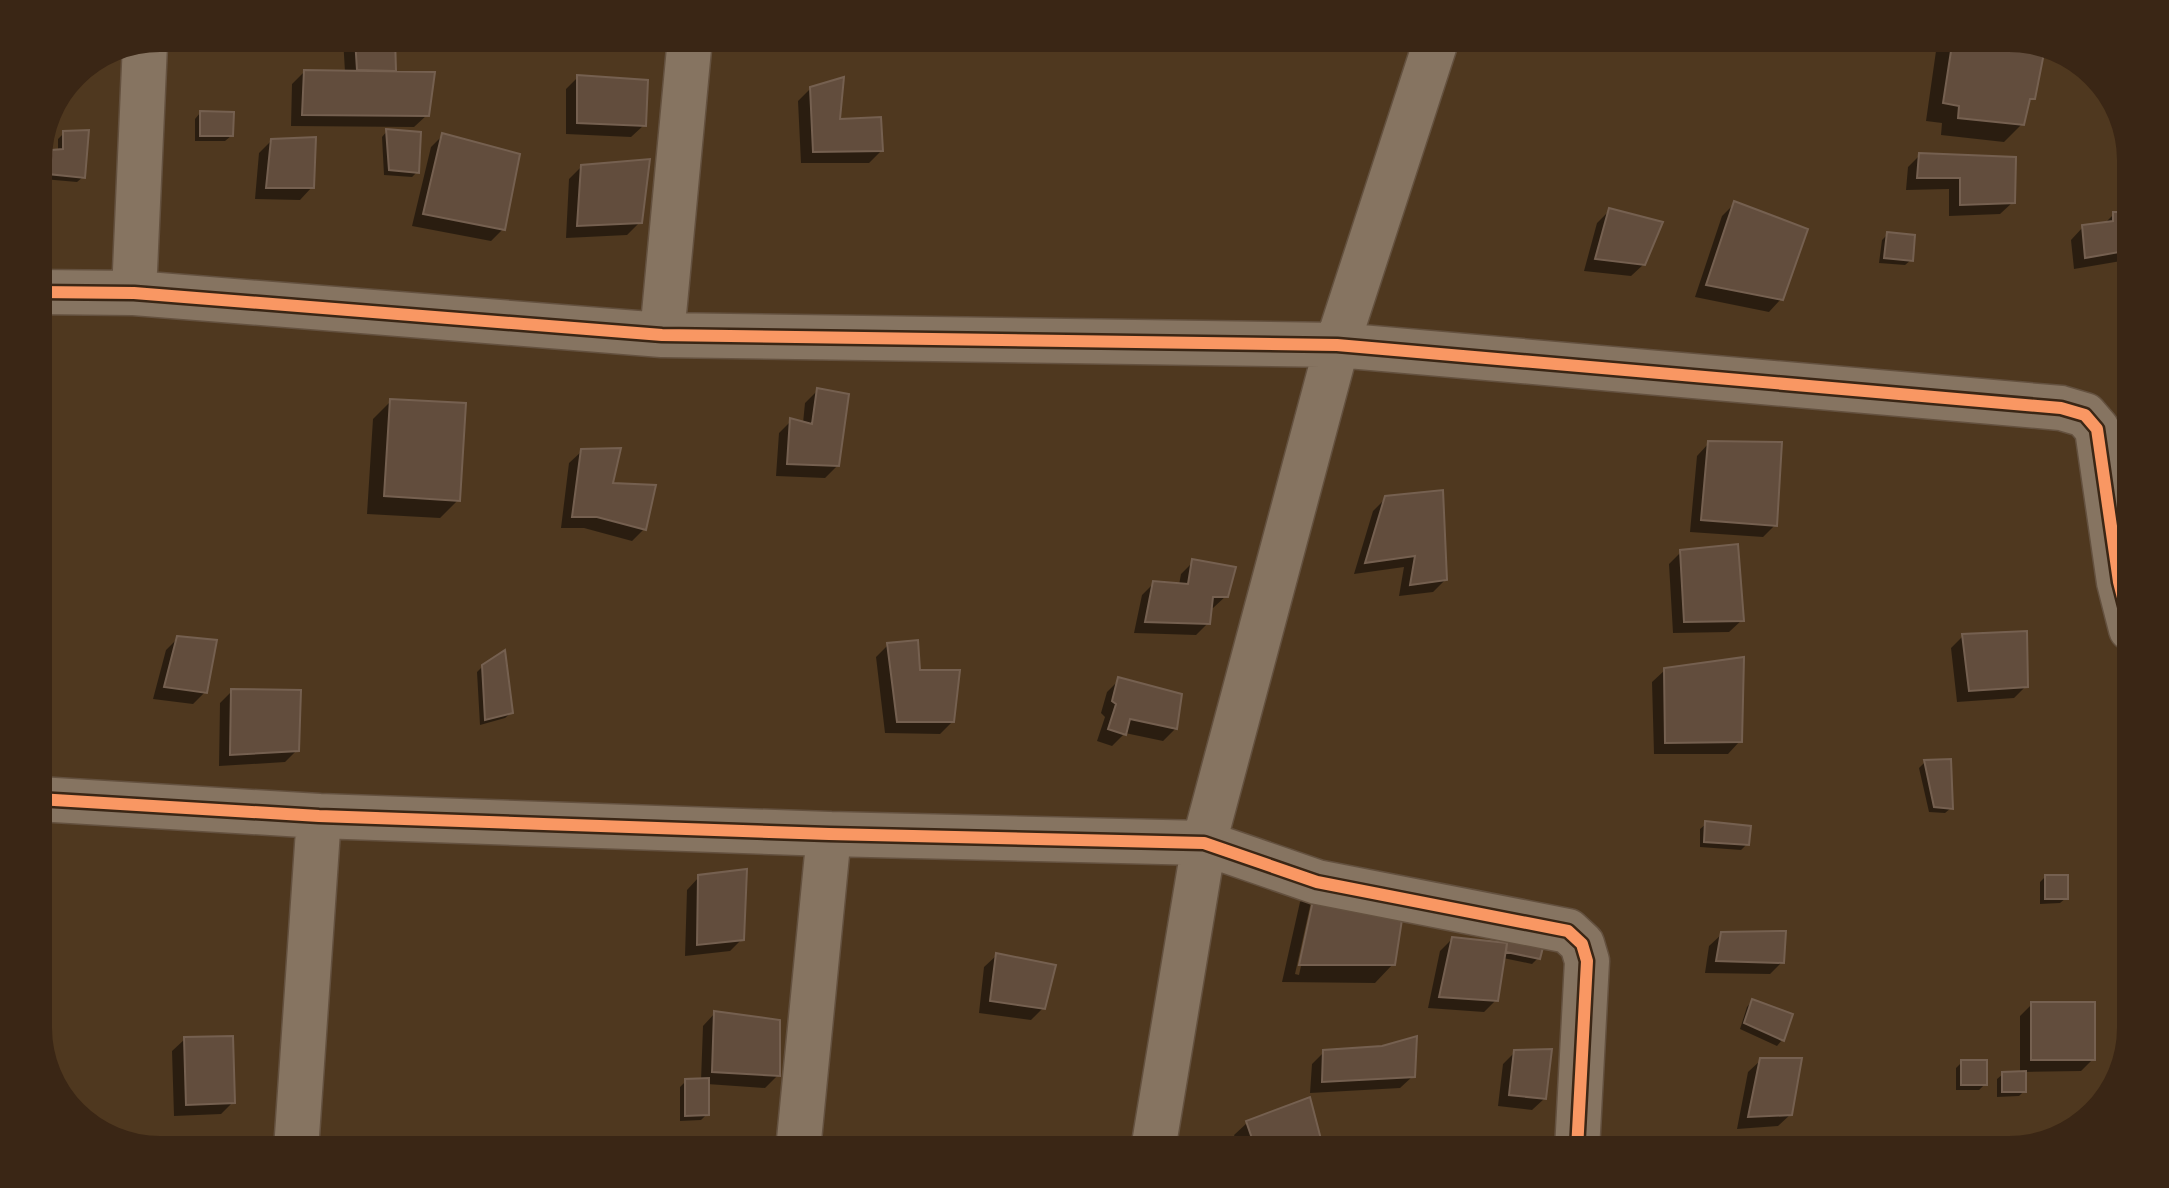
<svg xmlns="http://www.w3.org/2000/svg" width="2169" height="1188" font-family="'DejaVu Sans',sans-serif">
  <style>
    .shadow { fill: #0007; fill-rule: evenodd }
    .building { fill: #624d3d; stroke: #756050; stroke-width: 2 }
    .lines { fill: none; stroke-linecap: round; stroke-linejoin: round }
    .street-casing { stroke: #64513f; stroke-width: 47 }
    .street { stroke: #867461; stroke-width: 44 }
    .cycleway-casing { stroke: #3a2615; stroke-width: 17 }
    .cycleway { stroke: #f99763; stroke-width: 12 }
  </style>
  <rect width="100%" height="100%" fill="#4f381f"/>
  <path class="shadow" d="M343 38H393L394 73 427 115 414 127 291 126 292 84 304 72H345Z
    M1949 38 2010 40 2033 98 2026 105 2022 124 2004 142 1941 135 1942 123 1926 121 1936 51Z
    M578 77 644 125 631 137 566 134V89Z
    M811 88 838 121 881 151 869 163H801L798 101Z
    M65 93 61 113 54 119Z
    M200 113 231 136 225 141H195V119Z
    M387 131 417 172 412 177 384 175 382 137Z
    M64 133 83 177 77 182 43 179 47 158 53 152 58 151V139Z
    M443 135 503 229 491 241 412 226 431 147Z
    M272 140 312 187 300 200 255 199 259 153Z
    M1920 155 2013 202 2000 214 1949 216V189L1906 190 1908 167Z
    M582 166 640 222 627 235 566 238 569 179Z
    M1734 204 1781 299 1769 312 1695 297 1722 216Z
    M1609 211 1644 264 1631 276 1584 271 1597 223Z
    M2114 214H2131V257L2127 260 2074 269 2071 240 2083 227 2104 224Z
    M1888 234 1911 260 1905 265 1879 263 1882 240Z
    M818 390 837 466 825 478 776 476 779 433 791 421 803 423 805 403Z
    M391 401 458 500 440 518 367 514 373 419Z
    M1709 443 1775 525 1763 537 1690 532 1697 456Z
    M582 451 644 529 632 541 584 528H561L569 463Z
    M1386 498 1445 580 1433 592 1399 596 1404 567 1354 574 1373 511Z
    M1681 552 1742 620 1729 632 1673 633 1669 564Z
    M1193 562 1226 596 1213 608H1210L1208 623 1196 635 1134 633 1142 595 1154 583 1179 585 1181 574Z
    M1963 636 2026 686 2014 698 1957 702 1951 648Z
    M178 638 205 692 193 704 153 699 166 650Z
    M888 645 918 672 953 721 940 734 885 733 876 657Z
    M483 666 511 713 505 718 480 725 477 672Z
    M1665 670 1740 741 1728 754H1654L1652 682Z
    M1119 680 1175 729 1163 741 1125 733 1112 746 1097 741 1105 717 1101 713 1107 692Z
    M232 691 297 750 285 762 219 766 220 703Z
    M1925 762 1951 808 1945 813 1929 812 1919 768Z
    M1706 824 1747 844 1741 850 1700 847V829Z
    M699 877 742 939 730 951 685 956 687 890Z
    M2045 877 2066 898 2060 903 2040 904V882Z
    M1318 884 1393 964 1375 983 1282 982 1300 902ZM1311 902H1315L1299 975 1295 974Z
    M1505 928 1538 958 1532 964 1503 958 1496 1000 1484 1012 1428 1008 1440 951 1452 939 1503 945Z
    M1722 934 1782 962 1770 974 1705 973 1709 946Z
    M997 955 1043 1008 1031 1020 979 1013 984 967Z
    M1752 1001 1782 1040 1777 1046 1740 1029 1747 1007Z
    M2032 1004 2093 1059 2081 1071 2024 1072V1091L2019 1096 1997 1097V1079L2003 1074 2020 1073V1016Z
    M715 1013 778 1075 765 1088 707 1084V1114L701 1120 680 1121V1087L686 1081H701L703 1026Z
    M185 1039 233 1102 221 1114 174 1116 172 1051Z
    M1324 1052 1413 1076 1400 1088 1310 1093 1312 1064Z
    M1515 1052 1545 1098 1532 1110 1498 1106 1503 1064Z
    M1761 1060 1791 1114 1778 1126 1737 1129 1748 1072Z
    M1962 1062 1985 1084 1979 1090H1956V1068Z
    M1309 1099 1320 1142 1312 1150H1240L1234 1135 1247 1123Z
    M2065 1123 2080 1124 2070 1133 2059 1136 2060 1129Z"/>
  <path class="building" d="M355 38H395L396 71 357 70Z
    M1953 38H2009L2045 48 2035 99H2030L2024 125 1958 118 1959 106 1943 103Z
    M304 70 435 72 429 116 302 115Z
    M577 75 648 80 646 126 577 123Z
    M844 77 840 119 881 117 883 151 813 152 810 87Z
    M200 111 234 112 233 136H200Z
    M386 129 421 132 419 173 389 170Z
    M89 130 85 178 48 174 52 150 63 149V131Z
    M442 133 520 154 505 230 423 214Z
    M316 137 314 188H266L271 139Z
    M1919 153 2016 157 2015 203 1960 205V178H1917Z
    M650 159 642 223 577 226 581 165Z
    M1734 201 1808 229 1783 300 1706 285Z
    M1609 208 1663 222 1645 265 1595 259Z
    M2113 212H2131V250L2085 258 2082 225 2113 221Z
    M1887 232 1915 235 1913 261 1884 258Z
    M817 388 849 394 839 466 787 464 790 418 812 424Z
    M390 399 466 403 460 501 384 496Z
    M1708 441 1782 442 1777 526 1701 520Z
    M621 448 613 483 656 485 646 530 597 517H572L581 449Z
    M1443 490 1447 580 1410 585 1415 556 1365 563 1385 496Z
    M1738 544 1744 621 1684 622 1680 550Z
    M1192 559 1236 567 1228 597H1213L1210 624 1145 622 1153 581 1188 584Z
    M2027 631 2028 687 1969 691 1962 634Z
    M177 636 217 640 207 693 164 687Z
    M918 640 920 670H960L954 722H897L887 643Z
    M505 650 513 713 485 720 482 665Z
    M1744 657 1742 742 1665 743 1664 668Z
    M1118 677 1182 694 1177 729 1130 719 1126 735 1108 729 1116 704 1112 701Z
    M231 689 301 690 299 751 230 755Z
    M1951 759 1953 809 1934 807 1924 760Z
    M1705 821 1751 826 1749 845 1704 842Z
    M38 849H49L47 903H38Z
    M747 869 744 940 697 945 698 875Z
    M2045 875H2068V899H2045Z
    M1317 882 1405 900 1395 965H1299Z
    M1510 920 1548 928 1540 959 1506 952Z
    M1786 931 1784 963 1716 961 1721 932Z
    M1452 937 1507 943 1498 1001 1439 997Z
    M996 953 1056 965 1045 1009 990 1001Z
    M1752 999 1793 1014 1784 1041 1744 1023Z
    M2031 1002H2095V1060H2031Z
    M714 1011 780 1020V1076L712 1072Z
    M233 1036 235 1103 186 1105 184 1037Z
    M1417 1036 1415 1077 1322 1082 1323 1050 1382 1046Z
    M1552 1049 1546 1099 1509 1095 1514 1050Z
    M1760 1058H1802L1792 1115 1748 1117Z
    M1961 1060H1987V1085H1961Z
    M2026 1071V1092H2002V1072Z
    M709 1078V1115L685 1116V1079Z
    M1310 1097 1322 1143 1302 1150H1256L1246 1121Z"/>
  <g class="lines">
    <defs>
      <path id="street" d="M38 292 134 293 662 335 1337 345 2061 408 2085 415 2097 429 2119 582 2131 629
        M134 293 145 44
        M662 335 690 38
        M38 799 319 816 829 834 1204 843 1317 882 1568 931 1582 944 1587 961 1577 1150
        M296 1150 319 816
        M798 1150 829 834
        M1153 1150 1204 843 1337 345 1437 38"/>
    </defs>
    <use href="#street" class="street-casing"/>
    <use href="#street" class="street"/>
    <defs>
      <path id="cycleway" d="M38 292 134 293 662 335 1337 345 2061 408 2085 415 2097 429 2119 582 2131 629
        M38 799 319 816 829 834 1204 843 1317 882 1568 931 1582 944 1587 961 1577 1150"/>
    </defs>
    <use href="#cycleway" class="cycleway-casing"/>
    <use href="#cycleway" class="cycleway"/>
  </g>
  <path d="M0 0H2169V1188H0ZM160 52H2009A108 108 0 0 1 2117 160V1028A108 108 0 0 1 2009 1136H160A108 108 0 0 1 52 1028V160A108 108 0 0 1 160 52Z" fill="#3a2615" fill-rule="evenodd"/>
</svg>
